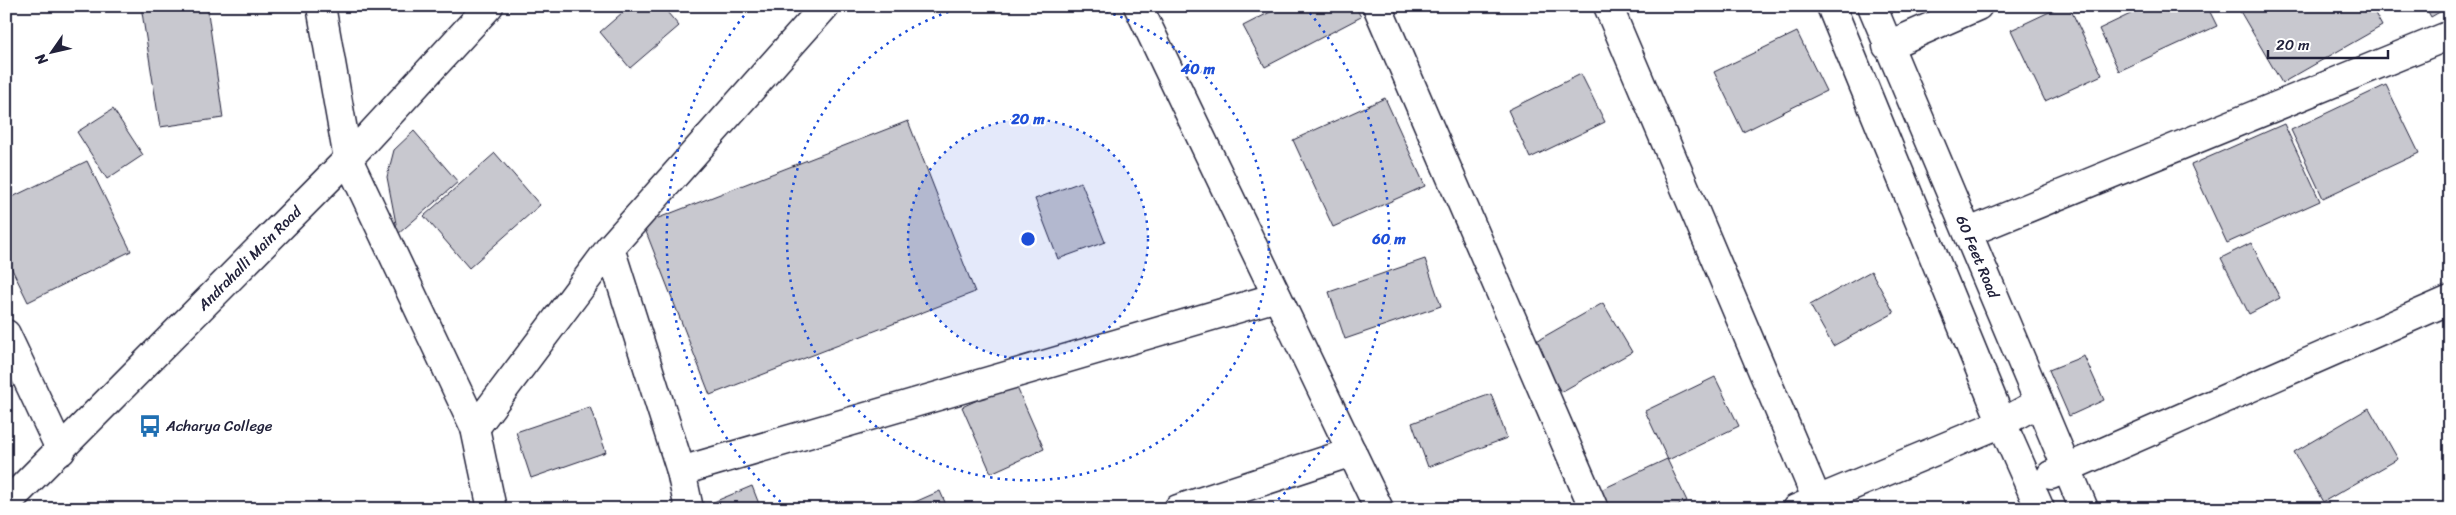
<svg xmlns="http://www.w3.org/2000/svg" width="2456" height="515" font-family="Sriracha,sans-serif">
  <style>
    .building { fill: #c8c8cf; stroke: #22223b }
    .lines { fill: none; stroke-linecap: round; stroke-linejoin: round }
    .minor-casing { stroke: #22223b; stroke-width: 31 }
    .major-casing { stroke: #22223b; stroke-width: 31 }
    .minor { stroke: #fff; stroke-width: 28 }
    .major { stroke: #fff; stroke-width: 28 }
    .ring { fill: none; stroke: #1d4ed8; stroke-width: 2.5; stroke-dasharray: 2.5 5 }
    .labels { text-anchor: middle; stroke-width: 4.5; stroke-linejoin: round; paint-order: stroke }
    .street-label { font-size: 15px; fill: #22223b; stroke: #fff }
    .poi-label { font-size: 15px; fill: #22223b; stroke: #fff; text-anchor: start }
    .centre { fill: #1d4ed8; stroke: #fff; stroke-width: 2.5 }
    .ring-label { font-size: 15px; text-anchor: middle; font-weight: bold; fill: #1d4ed8; stroke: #fff; stroke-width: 4.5; stroke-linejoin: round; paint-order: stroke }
  </style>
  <rect width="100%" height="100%" fill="#fff"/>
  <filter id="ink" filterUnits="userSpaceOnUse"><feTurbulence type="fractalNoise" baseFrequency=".02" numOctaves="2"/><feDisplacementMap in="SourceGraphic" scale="10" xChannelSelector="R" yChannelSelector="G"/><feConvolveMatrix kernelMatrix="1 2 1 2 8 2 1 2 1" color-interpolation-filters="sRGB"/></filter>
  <g filter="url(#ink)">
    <path class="building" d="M141 6H207L223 118 160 127Z
      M630 6H662L679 26 630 68 600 32Z
      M1282 6H1355L1361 17 1265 67 1243 26Z
      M2062 6H2069L2102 75 2045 101 2011 30Z
      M2147 6H2207L2217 26 2119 71 2099 29Z
      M2237 6H2371L2382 26 2282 83Z
      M2425 6H2450L2431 17Z
      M1797 32 1826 91 1743 132 1714 72Z
      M1581 74 1605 122 1530 158 1508 110Z
      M2386 85 2419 153 2323 198 2291 130Z
      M1385 98 1425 186 1333 227 1293 140Z
      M113 109 143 155 107 179 77 132Z
      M908 121 975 292 710 395 643 224Z
      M2284 124 2320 201 2227 243 2191 165Z
      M414 131 458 182 398 234 387 177 394 150Z
      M495 153 540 205 469 268 424 216Z
      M87 161 131 251 28 302 6 257V200Z
      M1081 182 1105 242 1058 259 1035 199Z
      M2251 243 2280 298 2249 314 2221 258Z
      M1425 259 1441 306 1345 339 1329 292Z
      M1871 271 1894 313 1833 346 1810 305Z
      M1603 303 1632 352 1561 392 1533 343Z
      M2084 356 2104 400 2069 416 2049 370Z
      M1715 377 1739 426 1668 460 1645 411Z
      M1015 383 1044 449 991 473 962 407Z
      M1491 394 1507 438 1428 467 1412 423Z
      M590 407 606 452 531 478 516 432Z
      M2369 408 2398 459 2323 502 2294 452Z
      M1667 459 1687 501 1670 509H1596L1590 495Z
      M752 486 761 509H705L704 506Z
      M940 491 948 509H899Z"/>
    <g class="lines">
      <defs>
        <g id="minor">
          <path d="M321 6 348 159 475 428 492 509"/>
          <path d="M1138 6 1379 509"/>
          <path d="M1377 6 1594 509"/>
          <path d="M1608 6 1821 509"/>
          <path d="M1831 6 2002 423 2040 509"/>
          <path id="s1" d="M1872 6 2084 509"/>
          <path d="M1887 46 1978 6"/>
          <path d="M1969 232 2450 35"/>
          <path d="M610 248 681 471 689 509"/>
          <path d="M6 334 61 451"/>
          <path d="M475 428 610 248 825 6"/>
          <path d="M681 471 1277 297"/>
          <path d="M2051 475 2450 300"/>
          <path d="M1178 509 1352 452"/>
          <path d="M1796 509 2002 423 2038 403"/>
        </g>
        <g id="major">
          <path id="s2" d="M6 504 348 159 489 6"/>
        </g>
      </defs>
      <use href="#minor" class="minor-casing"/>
      <use href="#major" class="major-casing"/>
      <use href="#minor" class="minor"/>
      <use href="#major" class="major"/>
    </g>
  </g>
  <circle cx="1028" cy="239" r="120" fill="#1d4ed8" fill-opacity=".12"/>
  <g class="ring">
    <circle cx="1028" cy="239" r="120"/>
    <path d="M1092 7A241 241 0 1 1 964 7"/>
    <path d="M786 507A361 361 0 0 1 751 7M1305 7A361 361 0 0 1 1270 507"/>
  </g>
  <defs>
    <symbol id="bus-bare" viewBox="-9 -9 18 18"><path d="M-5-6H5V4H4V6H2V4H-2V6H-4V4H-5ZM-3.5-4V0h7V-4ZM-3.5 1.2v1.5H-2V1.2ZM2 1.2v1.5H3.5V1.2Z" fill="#1f6fb2" stroke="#fff" stroke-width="2.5" paint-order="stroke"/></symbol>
  </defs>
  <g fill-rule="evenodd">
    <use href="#bus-bare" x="134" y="410" width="32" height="32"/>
  </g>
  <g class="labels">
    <g class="street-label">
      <text dy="5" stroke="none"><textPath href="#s1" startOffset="272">60 Feet Road</textPath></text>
      <text dy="5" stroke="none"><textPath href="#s2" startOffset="346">Andrahalli Main Road</textPath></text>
    </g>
    <g class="poi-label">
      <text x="166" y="431">Acharya College</text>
    </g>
  </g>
  <circle cx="1028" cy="239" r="8" class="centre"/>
  <g class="ring-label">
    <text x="1198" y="74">40 m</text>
    <text x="1028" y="124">20 m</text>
    <text x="1389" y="244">60 m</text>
  </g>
  <rect width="2456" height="515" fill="none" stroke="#fff" stroke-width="25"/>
  <rect x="12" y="12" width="2431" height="490" fill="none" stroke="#22223b" stroke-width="2" filter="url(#ink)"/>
  <g transform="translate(52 52) rotate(236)" stroke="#ffffff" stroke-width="4" paint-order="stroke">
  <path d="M0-4L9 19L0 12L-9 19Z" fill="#22223b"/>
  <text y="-8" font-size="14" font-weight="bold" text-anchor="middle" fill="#22223b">N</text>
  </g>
  <path d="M2268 50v8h120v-8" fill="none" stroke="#22223b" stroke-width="2.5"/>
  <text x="2276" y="50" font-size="15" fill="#22223b" stroke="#ffffff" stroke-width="4" paint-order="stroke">20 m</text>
</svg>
